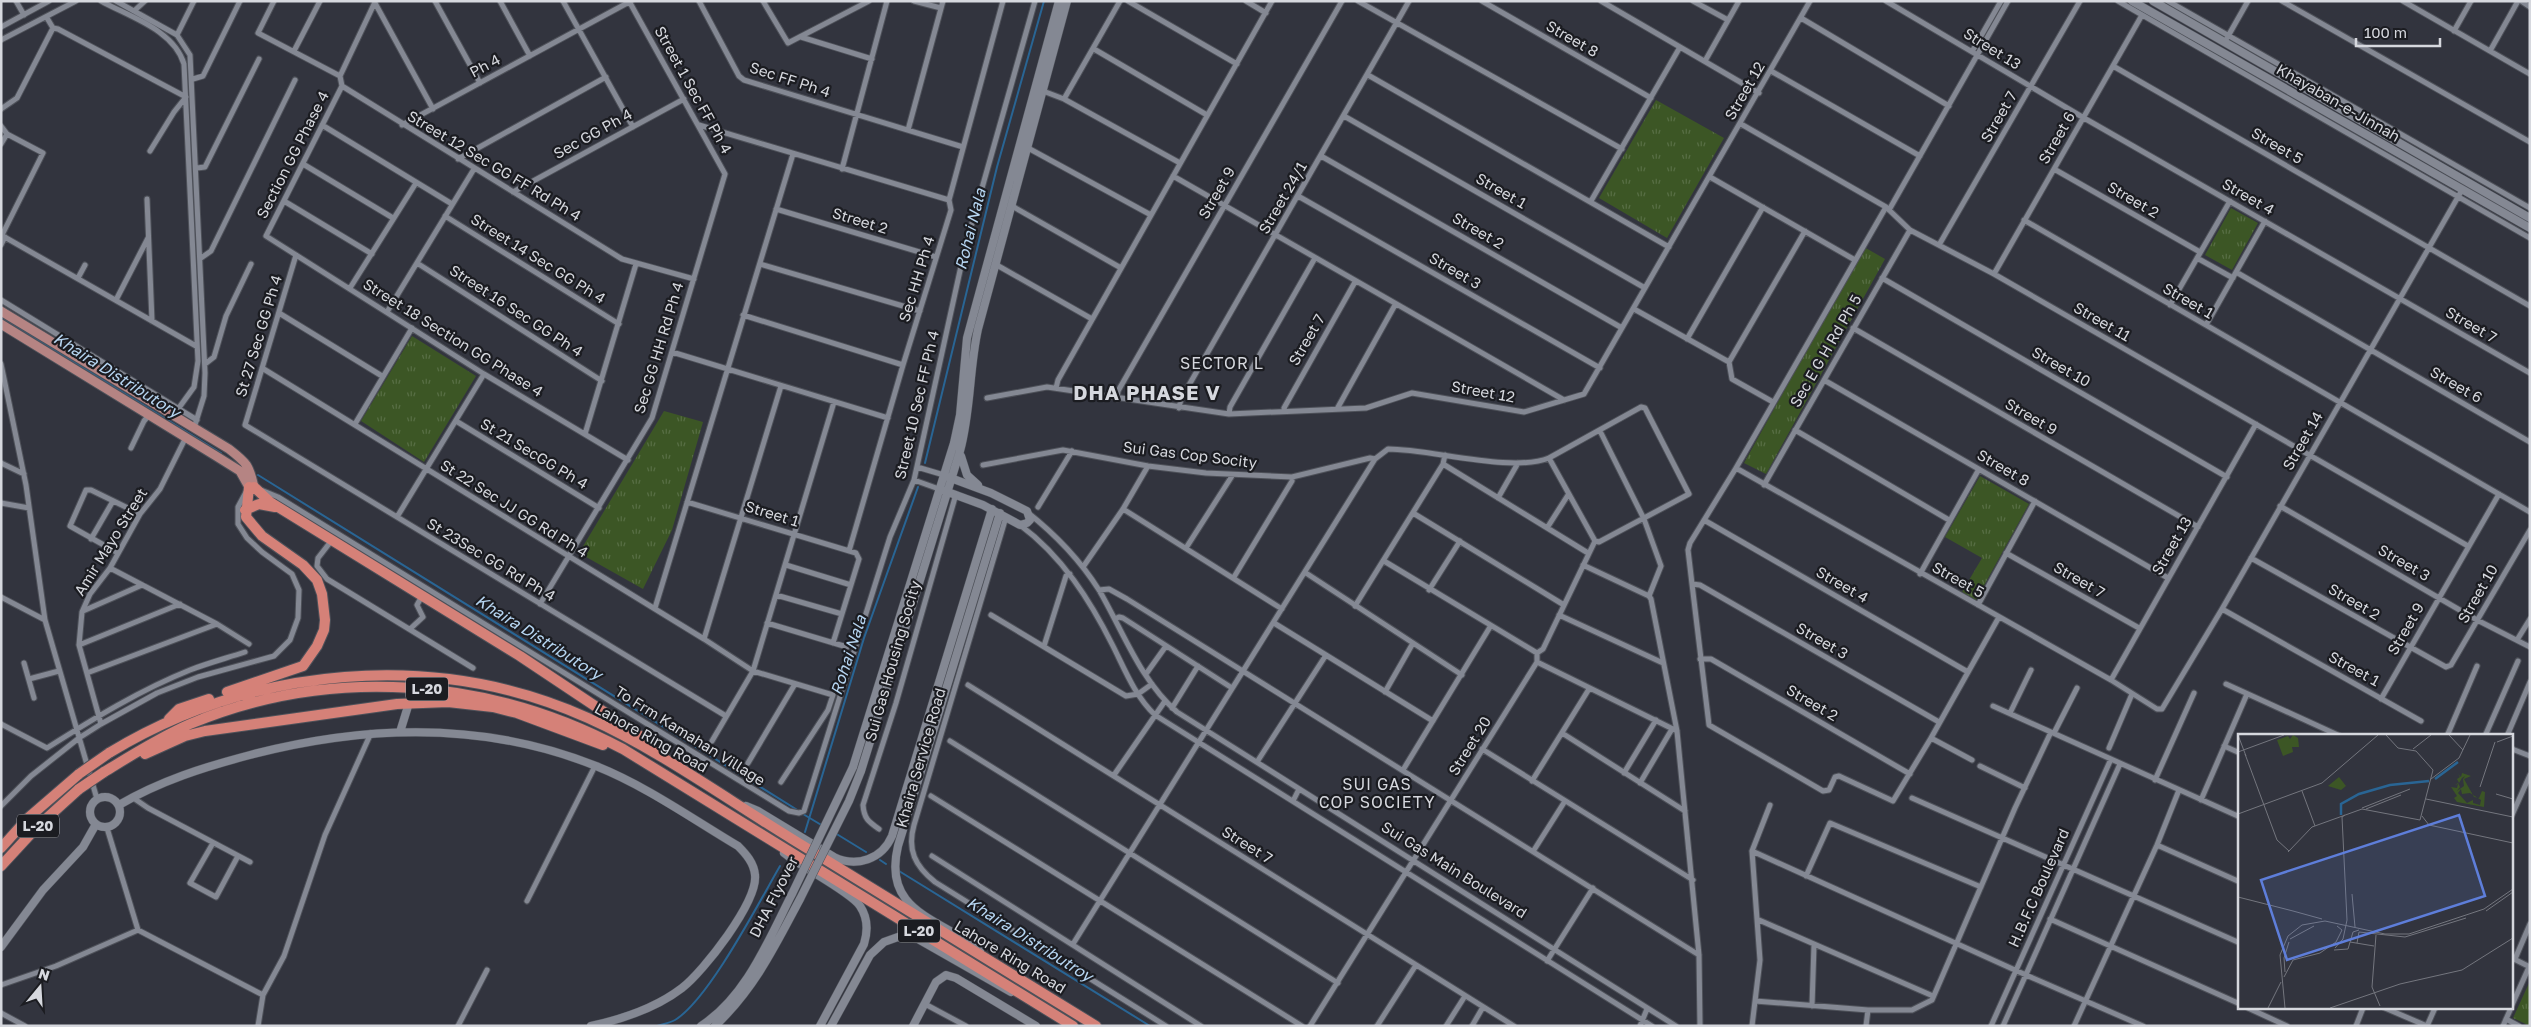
<svg xmlns="http://www.w3.org/2000/svg" width="2531" height="1027" font-family="'Golos Text',sans-serif">
  <style>
    .grass { fill: url(#grass-tufts) }
    .lines { fill: none; stroke-linecap: round; stroke-linejoin: round }
    .stream { stroke: #296594; stroke-width: 2 }
    .street-casing { stroke: #4e5159; stroke-width: 7 }
    .secondary-casing { stroke: #4e5159; stroke-width: 9 }
    .primary-casing { stroke: #4e5159; stroke-width: 11 }
    .highway-casing { stroke: #4e5159; stroke-width: 12 }
    .street { stroke: #848893; stroke-width: 5 }
    .secondary { stroke: #848893; stroke-width: 8 }
    .primary { stroke: #b58483; stroke-width: 9 }
    .highway { stroke: #d58178; stroke-width: 10 }
    .secondary-bridge-casing { stroke: #4e5159; stroke-width: 9; stroke-linecap: butt }
    .highway-bridge-casing { stroke: #4e5159; stroke-width: 12; stroke-linecap: butt }
    .secondary-bridge { stroke: #848893; stroke-width: 8 }
    .highway-bridge { stroke: #d58178; stroke-width: 10 }
    .labels { text-anchor: middle; stroke-width: 4.5; stroke-linejoin: round; paint-order: stroke }
    .shield { fill: #1b1c21; stroke: #9ea0a5; stroke-width: 1 }
    .shield-label { font-size: 14px; font-weight: bold; fill: #d6d8de }
    .street-label { font-size: 15px; fill: #d6d8de; stroke: #1b1c21 }
    .water-label { font-size: 16px; font-style: italic; fill: #b6d5f1; stroke: #1b1c21 }
    .neighbourhood-label { font-size: 16px; letter-spacing: 1px; fill: #d6d8de; stroke: #1b1c21 }
    .district-label { font-size: 20px; font-weight: bold; letter-spacing: 1px; fill: #d6d8de; stroke: #1b1c21 }
    .inset-river { fill: none; stroke: #296594; stroke-width: 2.5 }
    .inset-road { fill: none; stroke: #74767e; stroke-width: 1 }
    .view { fill: #5e7eda; fill-opacity: 0.15; stroke: #5e7eda; stroke-width: 2.5 }
    .inset-edge { fill: none; stroke: #d6d8de; stroke-width: 2.5 }
  </style>
  <defs>
    <pattern id="grass-tufts" width="24" height="20" patternUnits="userSpaceOnUse" patternTransform="scale(1.25)"><rect width="24" height="20" fill="#3c5625"/><path d="M3 7l-1-3M5 7V3M7 7l1-3M15 17l-1-3M17 17v-4M19 17l1-3" fill="none" stroke="#576e44"/></pattern>
  </defs>
  <rect width="100%" height="100%" fill="#32343e"/>
  <path class="grass" d="M1656 100 1724 138 1667 238 1599 198Z
    M2231 208 2258 223 2232 270 2205 255Z
    M1864 247 1885 259 1766 474 1744 463Z
    M412 336 476 376 424 462 361 421Z
    M664 411 703 422 672 530 643 589 579 553Z
    M1980 476 2029 504 1976 600 1962 592 1982 558 1945 537Z
    M2530 981V1026L2513 1018Z"/>
  <g class="lines">
    <path class="stream" d="M1 317 221 453
      M925 463 997 167 1044 1
      M258 475 799 811
      M803 814 823 826
      M805 832 864 638 918 487
      M835 833 866 852
      M880 860 886 864
      M899 871 1150 1026
      M657 1026C663 1024 670 1023 675 1020 709 999 758 904 780 866"/>
    <defs>
      <path id="street" d="M16 1 24 15
        M101 1C130 17 174 30 184 64L198 361 194 387 173 416
        M116 1 177 35 190 55 205 373 204 396 194 428
        M274 1 258 33 340 76 342 86
        M435 1 480 83
        M500 1 530 56
        M563 1 633 127
        M699 1 739 76 744 80 963 147
        M763 1 788 43 869 1
        M914 1 941 8
        M1128 1 1237 64
        M1246 1 1266 13
        M1358 1 1622 149
        M1482 1 1651 98
        M1601 1 1759 93
        M1693 1 1728 20
        M1886 1 2084 118 2530 373
        M2118 1 2530 238
        M2168 1 2530 208
        M2282 1 2530 142
        M2403 1 2530 74
        M2521 1 2530 7
        M375 3 433 109
        M134 11 145 1
        M47 18 53 28 58 29 186 97 174 112 150 151
        M1801 18 1949 106
        M1 27 49 1
        M2454 31 2471 1
        M177 35 194 1
        M801 37 872 59
        M2227 38 2248 1
        M1 40 76 1
        M1094 49 1207 115
        M1973 50 2001 1
        M294 51 320 1
        M2490 51 2518 1
        M1705 61 1739 1
        M2113 66 2530 306
        M1771 71 1920 156
        M1368 75 1669 247
        M340 76 375 2
        M193 79 203 76 240 1
        M342 86 266 236 484 374 628 460
        M342 86 622 259 694 279
        M1043 91 1064 99 1180 163
        M1064 99 1120 1
        M1 109 17 98 53 28
        M1344 116 1645 288
        M1741 124 1886 207 1910 230 1994 274 2468 546
        M322 125 452 204
        M402 125 631 1
        M699 125 949 200
        M1 126 7 134 43 153 2 235
        M908 130 943 1
        M1 144 7 134
        M1028 148 1151 215
        M1321 156 1622 328
        M458 159 606 77
        M303 164 393 218
        M197 168 205 167 259 59
        M842 169 887 1
        M2054 169 2200 252
        M1173 176 1564 400
        M1710 177 1855 260
        M513 192 684 99
        M1298 196 1600 368
        M147 199 152 321
        M284 201 372 254
        M1591 201 1680 47
        M1012 206 1121 268
        M1886 207 1736 468 1690 543 1688 550 1692 584 1709 725 1823 791 1829 790 1835 777 1839 776 1893 801 1931 738 1999 617
        M776 209 936 257
        M1889 210 2008 1
        M445 216 619 324
        M2024 220 2530 512
        M1 235 196 346
        M1 245 5 237
        M1939 245 2080 1
        M296 255 245 425 726 716
        M201 258 211 251 295 80
        M2197 258 2233 278
        M417 263 602 381
        M760 264 920 311
        M995 264 1092 319
        M2236 272 2530 442
        M1994 274 2142 15
        M78 278 85 265
        M1882 278 2227 477
        M350 288 416 183
        M1 300 197 420
        M116 300 148 238
        M2170 305 2230 201
        M1634 309 1729 362
        M387 312 474 169
        M279 313 382 376
        M743 315 903 365
        M2206 325 2265 221
        M1853 328 2198 527
        M1687 339 1763 207
        M672 352 888 418
        M1 364 26 485 45 620 97 799
        M205 364 214 357 226 316 251 264
        M262 368 704 639 753 671 833 695 828 710 781 782
        M1824 380 2168 578
        M1056 388 1058 380 1272 1
        M987 398 1047 387 1229 414 1366 408 1412 393 1524 412 1584 394 1810 1
        M1117 399 1118 391 1342 1
        M1773 402 1732 379 1729 362 1805 231
        M1179 408 1181 399 1409 1
        M1337 409 1395 305
        M1285 411 1284 408 1355 282
        M1229 414 1230 407 1315 258
        M456 421 599 508
        M355 424 412 328
        M1795 430 1949 520
        M1600 431 1644 519 1661 566 1649 596
        M585 434 636 264
        M131 448 144 421 150 414
        M1 463 24 474
        M1443 464 1588 553
        M983 465 1063 450 1148 466 1206 473 1292 477 1370 458 1375 459 1388 449C1431 449 1512 473 1549 458L1641 407 1645 408 1689 494 1599 542 1595 541
        M917 467 944 475
        M1736 468 2111 680 2157 709H2162L2222 609 2462 190
        M914 480 939 489
        M1764 485 1910 230
        M261 490 278 497 789 811 799 813 804 811 890 537 914 480 965 248 1035 1
        M1498 498 1518 463
        M687 502 856 553 859 559 833 643
        M1 503 29 508
        M2280 506 2477 620 2530 647
        M1038 507 1072 451
        M1123 509 1282 609
        M1027 512C1055 534 1080 560 1099 590 1123 631 1140 680 1177 712L1676 1026
        M1413 513 1564 605
        M397 517 484 374
        M1006 517 914 825C907 850 915 866 935 882L1166 1026
        M1704 520 1968 672
        M1020 525C1062 556 1090 600 1113 646 1125 670 1135 696 1155 715L1652 1026
        M1547 528 1568 495
        M91 539 113 501
        M332 540 318 558 317 566 327 579 473 668
        M1186 548 1232 476
        M849 551 903 365 951 210 949 200 1003 1
        M118 553 70 526 86 490H91L140 514
        M2006 553 2139 628
        M2251 558 2446 667 2451 665 2530 530
        M1384 561 1537 653
        M786 565 851 585
        M1583 565 1649 596 1651 599 1677 731 1699 955 1700 1026
        M1083 567 1123 509 1148 466
        M110 568 217 624 249 644
        M1306 573 1462 675
        M1920 574 1979 469
        M1234 577 1292 481V477
        M1692 584 1700 585 1939 722
        M1099 590 1109 589 1127 599 1699 955
        M1429 590 1460 541
        M776 595 842 614
        M1 597 45 620
        M540 604 652 418 725 174 629 1
        M1978 605 2035 501
        M1355 606 1443 464 1445 455
        M655 608 793 154
        M2222 609 2421 721
        M83 611 142 585
        M991 615 1126 696 1138 694 1152 684
        M1559 615 1663 663
        M1115 619 1119 617 1123 618 1232 688
        M767 623 847 647
        M1274 623 1433 721
        M410 629 423 617 417 605 422 596
        M704 639 781 386
        M2517 640 2530 619
        M79 645 180 604
        M1044 646 1066 576 1070 574
        M1700 659H1711L1910 774
        M1537 662 1677 731
        M24 663 34 698
        M87 673 217 624
        M1146 674 1166 646
        M29 679 59 671
        M2111 680 2256 424
        M2226 684 2340 736
        M968 685 1514 1026
        M1385 692 1413 643
        M2381 699 2499 494
        M1993 706 2240 817
        M1172 708 1198 666
        M2010 713 2031 670
        M1 724 47 748C93 719 140 690 190 670 208 663 227 658 245 652
        M101 724 79 645 82 612 90 594 110 568 140 514 160 489 186 437
        M1562 733 1685 811
        M2054 733 2077 688
        M2447 736 2477 666
        M2485 736 2518 661
        M2507 736 2530 682
        M1931 738 1972 760
        M712 741 753 671 834 402
        M950 741 1338 983
        M2224 746 2240 753
        M2109 748 2132 694
        M1482 749 1693 880
        M2512 749 2530 756
        M1257 762 1326 655
        M748 763 795 684
        M1980 766 2025 788
        M1403 770 1490 627
        M1624 773 1656 720
        M1114 775 1165 701
        M2155 780 2194 693
        M1532 781 1589 689
        M1640 783 1672 729
        M931 796 1302 1026
        M132 797 148 808 250 862
        M1912 798 2240 943
        M2201 800 2247 694
        M1293 801 1299 789
        M1 806 31 776 79 738 101 724 157 693 198 677 274 656 290 640 298 618 299 590 292 574 262 552 247 538 238 524V507L246 492
        M2512 815 2530 775
        M107 828 138 930 263 995
        M879 829C869 822 864 819 863 805L896 703 956 494
        M213 843 190 883 216 897 238 856
        M2157 845 2240 882
        M1534 850 1565 801
        M1752 851 2026 975 2143 1026
        M932 856 1201 1026
        M1806 876 1830 823 1981 887
        M527 901 595 766
        M2050 919 2240 1004
        M1759 920 1933 996
        M1073 944 1375 459
        M2512 958 2530 967
        M2515 959 2530 924
        M1547 961 1593 888
        M1 985 56 966 138 930
        M1755 1001 1868 1010H1912L1932 1000 2015 808 2051 732
        M925 1004 966 1026
        M2512 1005 2529 967
        M1812 1006 1814 945
        M2248 1008 2287 1026
        M2385 1008 2427 1026
        M1 1013 25 1026
        M2506 1019 2519 1026
        M258 1026 263 995 284 956 325 835 371 733
        M458 1026 487 970
        M1310 1026 1537 662V653L1543 649 1595 541 1549 458
        M1377 1026 1416 965
        M1446 1026 1465 996
        M1472 1026 1483 1007
        M1640 1026 1647 1009
        M1752 1026 1760 960 1752 851 1770 805
        M1866 1026 1868 1010
        M1991 1026 2111 759
        M2003 1026 2120 764
        M2074 1026 2157 845 2179 790
        M2356 1026 2363 1008
        M2427 1026 2435 1008
        M2503 1026 2511 1008"/>
      <path id="secondary" d="M2132 1 2530 228
        M2153 1 2530 218
        M961 456 967 475 978 485
        M945 491 983 505 1020 525 1027 523 1030 520 1027 511 991 493 948 477
        M400 732 409 703
        M853 767 954 443 960 415 967 338 1059 1
        M861 771 960 451C971 411 969 370 978 329L1067 1
        M90 812a15 15 0 1 1 30 0a15 15 0 1 1-30 0Z
        M119 805C160 781 204 767 250 755 365 725 484 721 596 766 646 786 691 818 738 846 746 854 754 863 755 875 758 902 703 972 682 988 656 1008 623 1019 591 1026
        M746 806 758 811 834 857C857 868 882 859 892 836L992 509
        M784 853C801 867 851 892 860 906 868 918 868 931 864 944L820 1026
        M1 947 43 890 83 847 96 824
        M980 950C939 918 882 912 898 846L1000 513
        M701 1026C746 997 768 941 792 894
        M715 1026C755 988 775 946 800 899
        M831 1026 870 955 884 942 898 937 918 939 1011 992
        M913 1026 936 982 946 975 956 978 1036 1026"/>
      <path id="primary" d="M1 311 229 449C247 463 249 465 254 487H249L240 471 216 456 1 324"/>
      <path id="highway" d="M254 487 270 502 520 656 661 750
        M245 510 259 504 275 507
        M227 692 303 666 317 646 324 630 325 620 322 594 317 580 303 565 262 536 246 517 249 487
        M169 719 179 709 209 699
        M109 753C253 666 434 649 588 718 659 750 725 798 792 839 893 901 994 964 1096 1026
        M145 754 185 736 205 731 397 704 448 702 493 707 517 713 603 745
        M104 772C132 755 160 737 190 724 331 665 490 678 623 749L1073 1026
        M1 848 28 818 79 774
        M1 866 37 827 79 789"/>
    </defs>
    <use href="#street" class="street-casing"/>
    <use href="#secondary" class="secondary-casing"/>
    <use href="#primary" class="primary-casing"/>
    <use href="#highway" class="highway-casing"/>
    <use href="#street" class="street"/>
    <use href="#secondary" class="secondary"/>
    <use href="#primary" class="primary"/>
    <use href="#highway" class="highway"/>
    <defs>
      <path id="secondary-bridge" d="M792 894 853 767
        M800 899 849 801 861 771"/>
      <path id="highway-bridge" d="M79 774 109 753
        M79 789 104 772"/>
    </defs>
    <use href="#secondary-bridge" class="secondary-bridge-casing"/>
    <use href="#highway-bridge" class="highway-bridge-casing"/>
    <use href="#secondary-bridge" class="secondary-bridge"/>
    <use href="#highway-bridge" class="highway-bridge"/>
  </g>
  <g class="labels">
    <g class="shield">
      <rect x="406" y="677.5" width="42" height="23" rx="4"/>
      <rect x="17" y="814.5" width="42" height="23" rx="4"/>
      <rect x="898" y="919.5" width="42" height="23" rx="4"/>
    </g>
    <g class="shield-label">
      <text x="427" y="694">L-20</text>
      <text x="38" y="831">L-20</text>
      <text x="919" y="936">L-20</text>
    </g>
    <g class="street-label">
      <text transform="translate(1572 39) rotate(30)" y="5">Street 8</text>
      <text transform="translate(1992 49) rotate(32)" y="5">Street 13</text>
      <text transform="translate(485 66) rotate(-28)" y="5">Ph 4</text>
      <text transform="translate(790 80) rotate(18)" y="5">Sec FF Ph 4</text>
      <text transform="translate(693 90) rotate(61)" y="5">Street 1 Sec FF Ph 4</text>
      <text transform="translate(1745 91) rotate(-60)" y="5">Street 12</text>
      <text transform="translate(2338 103) rotate(30)" y="5">Khayaban-e-Jinnah</text>
      <text transform="translate(1999 117) rotate(-60)" y="5">Street 7</text>
      <text transform="translate(593 134) rotate(-29)" y="5">Sec GG Ph 4</text>
      <text transform="translate(2057 138) rotate(-60)" y="5">Street 6</text>
      <text transform="translate(2277 146) rotate(30)" y="5">Street 5</text>
      <text transform="translate(293 155) rotate(-63)" y="5">Section GG Phase 4</text>
      <text transform="translate(494 166) rotate(31)" y="5">Street 12 Sec GG FF Rd Ph 4</text>
      <text transform="translate(1501 191) rotate(30)" y="5">Street 1</text>
      <text transform="translate(1217 193) rotate(-60)" y="5">Street 9</text>
      <text transform="translate(2248 197) rotate(30)" y="5">Street 4</text>
      <text transform="translate(1283 198) rotate(-60)" y="5">Street 24/1</text>
      <text transform="translate(2133 200) rotate(30)" y="5">Street 2</text>
      <text transform="translate(860 221) rotate(17)" y="5">Street 2</text>
      <text transform="translate(1478 231) rotate(30)" y="5">Street 2</text>
      <text transform="translate(538 259) rotate(32)" y="5">Street 14 Sec GG Ph 4</text>
      <text transform="translate(1455 271) rotate(30)" y="5">Street 3</text>
      <text transform="translate(917 279) rotate(-73)" y="5">Sec HH Ph 4</text>
      <text transform="translate(2188 301) rotate(30)" y="5">Street 1</text>
      <text transform="translate(516 311) rotate(33)" y="5">Street 16 Sec GG Ph 4</text>
      <text transform="translate(2102 322) rotate(30)" y="5">Street 11</text>
      <text transform="translate(2471 325) rotate(30)" y="5">Street 7</text>
      <text transform="translate(259 336) rotate(-73)" y="5">St 27 Sec GG Ph 4</text>
      <text transform="translate(453 338) rotate(32)" y="5">Street 18 Section GG Phase 4</text>
      <text transform="translate(1307 340) rotate(-60)" y="5">Street 7</text>
      <text transform="translate(659 348) rotate(-73)" y="5">Sec GG HH Rd Ph 4</text>
      <text transform="translate(1826 351) rotate(-60)" y="5">Sec E G H Rd Ph 5</text>
      <text transform="translate(2061 367) rotate(30)" y="5">Street 10</text>
      <text transform="translate(2456 385) rotate(30)" y="5">Street 6</text>
      <text transform="translate(1483 392) rotate(10)" y="5">Street 12</text>
      <text transform="translate(917 405) rotate(-77)" y="5">Street 10 Sec FF Ph 4</text>
      <text transform="translate(2031 417) rotate(30)" y="5">Street 9</text>
      <text transform="translate(2303 441) rotate(-60)" y="5">Street 14</text>
      <text transform="translate(534 454) rotate(31)" y="5">St 21 SecGG Ph 4</text>
      <text transform="translate(1190 455) rotate(7)" y="5">Sui Gas Cop Socity</text>
      <text transform="translate(2003 468) rotate(30)" y="5">Street 8</text>
      <text transform="translate(514 509) rotate(32)" y="5">St 22 Sec JJ GG Rd Ph 4</text>
      <text transform="translate(772 514) rotate(17)" y="5">Street 1</text>
      <text transform="translate(111 542) rotate(-58)" y="5">Amir Mayo Street</text>
      <text transform="translate(2172 546) rotate(-60)" y="5">Street 13</text>
      <text transform="translate(491 560) rotate(31)" y="5">St 23Sec GG Rd Ph 4</text>
      <text transform="translate(2404 563) rotate(30)" y="5">Street 3</text>
      <text transform="translate(1958 580) rotate(29)" y="5">Street 5</text>
      <text transform="translate(2079 580) rotate(30)" y="5">Street 7</text>
      <text transform="translate(1842 585) rotate(30)" y="5">Street 4</text>
      <text transform="translate(2478 594) rotate(-60)" y="5">Street 10</text>
      <text transform="translate(2354 602) rotate(30)" y="5">Street 2</text>
      <text transform="translate(2406 629) rotate(-60)" y="5">Street 9</text>
      <text transform="translate(1822 641) rotate(30)" y="5">Street 3</text>
      <text transform="translate(893 661) rotate(-74)" y="5">Sui Gas Housing Socity</text>
      <text transform="translate(2354 669) rotate(29)" y="5">Street 1</text>
      <text transform="translate(1812 703) rotate(30)" y="5">Street 2</text>
      <text transform="translate(690 736) rotate(32)" y="5">To Frm Kamahan Village</text>
      <text transform="translate(651 738) rotate(29)" y="5">Lahore Ring Road</text>
      <text transform="translate(1470 746) rotate(-58)" y="5">Street 20</text>
      <text transform="translate(921 758) rotate(-74)" y="5">Khaira Service Road</text>
      <text transform="translate(1247 845) rotate(32)" y="5">Street 7</text>
      <text transform="translate(1454 870) rotate(32)" y="5">Sui Gas Main Boulevard</text>
      <text transform="translate(2039 888) rotate(-66)" y="5">H.B.F.C Boulevard</text>
      <text transform="translate(774 897) rotate(-63)" y="5">DHA Flyover</text>
      <text transform="translate(1010 957) rotate(31)" y="5">Lahore Ring Road</text>
    </g>
    <g class="water-label">
      <text transform="translate(970 229) rotate(-76)" y="6">Rohai Nala</text>
      <text transform="translate(117 375) rotate(32)" y="6">Khaira Distributory</text>
      <text transform="translate(539 637) rotate(32)" y="6">Khaira Distributory</text>
      <text transform="translate(848 655) rotate(-72)" y="6">Rohai Nala</text>
      <text transform="translate(1030 939) rotate(32)" y="6">Khaira Distributroy</text>
    </g>
    <g class="neighbourhood-label">
      <text x="1222" y="369">SECTOR L</text>
      <text x="1377" y="790">SUI GAS<tspan x="1377" dy="18">COP SOCIETY</tspan></text>
    </g>
    <g class="district-label">
      <text x="1147" y="400">DHA PHASE V</text>
    </g>
  </g>
  <g transform="translate(2238 734)">
    <rect width="275" height="275" fill="#32343e"/>
    <path d="M55 1 60 4 61 13H54L55 18 45 22 39 6 50 2 52 5ZM224 39 233 42 226 45 236 63 241 64 244 57 247 58 246 73 219 68 216 64 219 62 213 53 219 54 220 50 217 51 220 49 222 53 219 57 226 52 225 45 227 42 224 44 221 49 219 45 222 43 220 40 223 43ZM223 55 224 60 232 59 243 66 242 71 235 69V66L229 69 220 59Z" fill="#3c5625" fill-rule="evenodd"/>
    <path d="M101 43 108 52 103 56 90 52Z" fill="#3c5625"/>
    <path class="inset-river" d="M197 45 220 28M103 81V70L121 60 152 51 191 47"/>
    <path class="inset-road" d="M0 1 8 22M211 1 225 16M259 8 275 2M175 15 193 1M0 18 46 1M7 20 39 106 51 117M193 45 221 24 232 1M242 53 257 8M64 57 77 92M258 60 275 65M188 65 275 83M124 74 172 55M128 75 163 61M0 80 84 49 140 1M184 82 191 91 275 109M50 118 74 93 124 75 182 86 195 36 178 17 160 14 148 1M114 160 117 193M0 163 55 177M55 177 84 185M248 177 275 158M138 201 134 253 142 272M52 205 76 192M112 208 136 212M119 209 121 198 167 203 228 184M97 214 105 205 109 186 104 83 107 81M96 216 110 215 115 198 121 196M47 238 46 224 51 208M46 243 55 226 82 219 98 208 104 196 99 192M30 274 43 248M47 274 42 221 50 202 64 191 87 187 147 200H171L246 175 275 155M92 274 162 250 224 236 275 204"/>
    <path class="view" d="M221 81 247 162 49 226 23 146Z"/>
    <rect width="275" height="275" class="inset-edge"/>
  </g>
  <rect width="2531" height="1027" fill="none" stroke="#d6d8de" stroke-width="5"/>
  <g transform="translate(40 987) rotate(18)" stroke="#1b1c21" stroke-width="4" paint-order="stroke">
  <path d="M0-4L9 19L0 12L-9 19Z" fill="#d6d8de"/>
  <text y="-8" font-size="14" font-weight="bold" text-anchor="middle" fill="#d6d8de">N</text>
  </g>
  <path d="M2356 38v8h84v-8" fill="none" stroke="#d6d8de" stroke-width="2.5"/>
  <text x="2364" y="38" font-size="15" fill="#d6d8de" stroke="#1b1c21" stroke-width="4" paint-order="stroke">100 m</text>
</svg>
